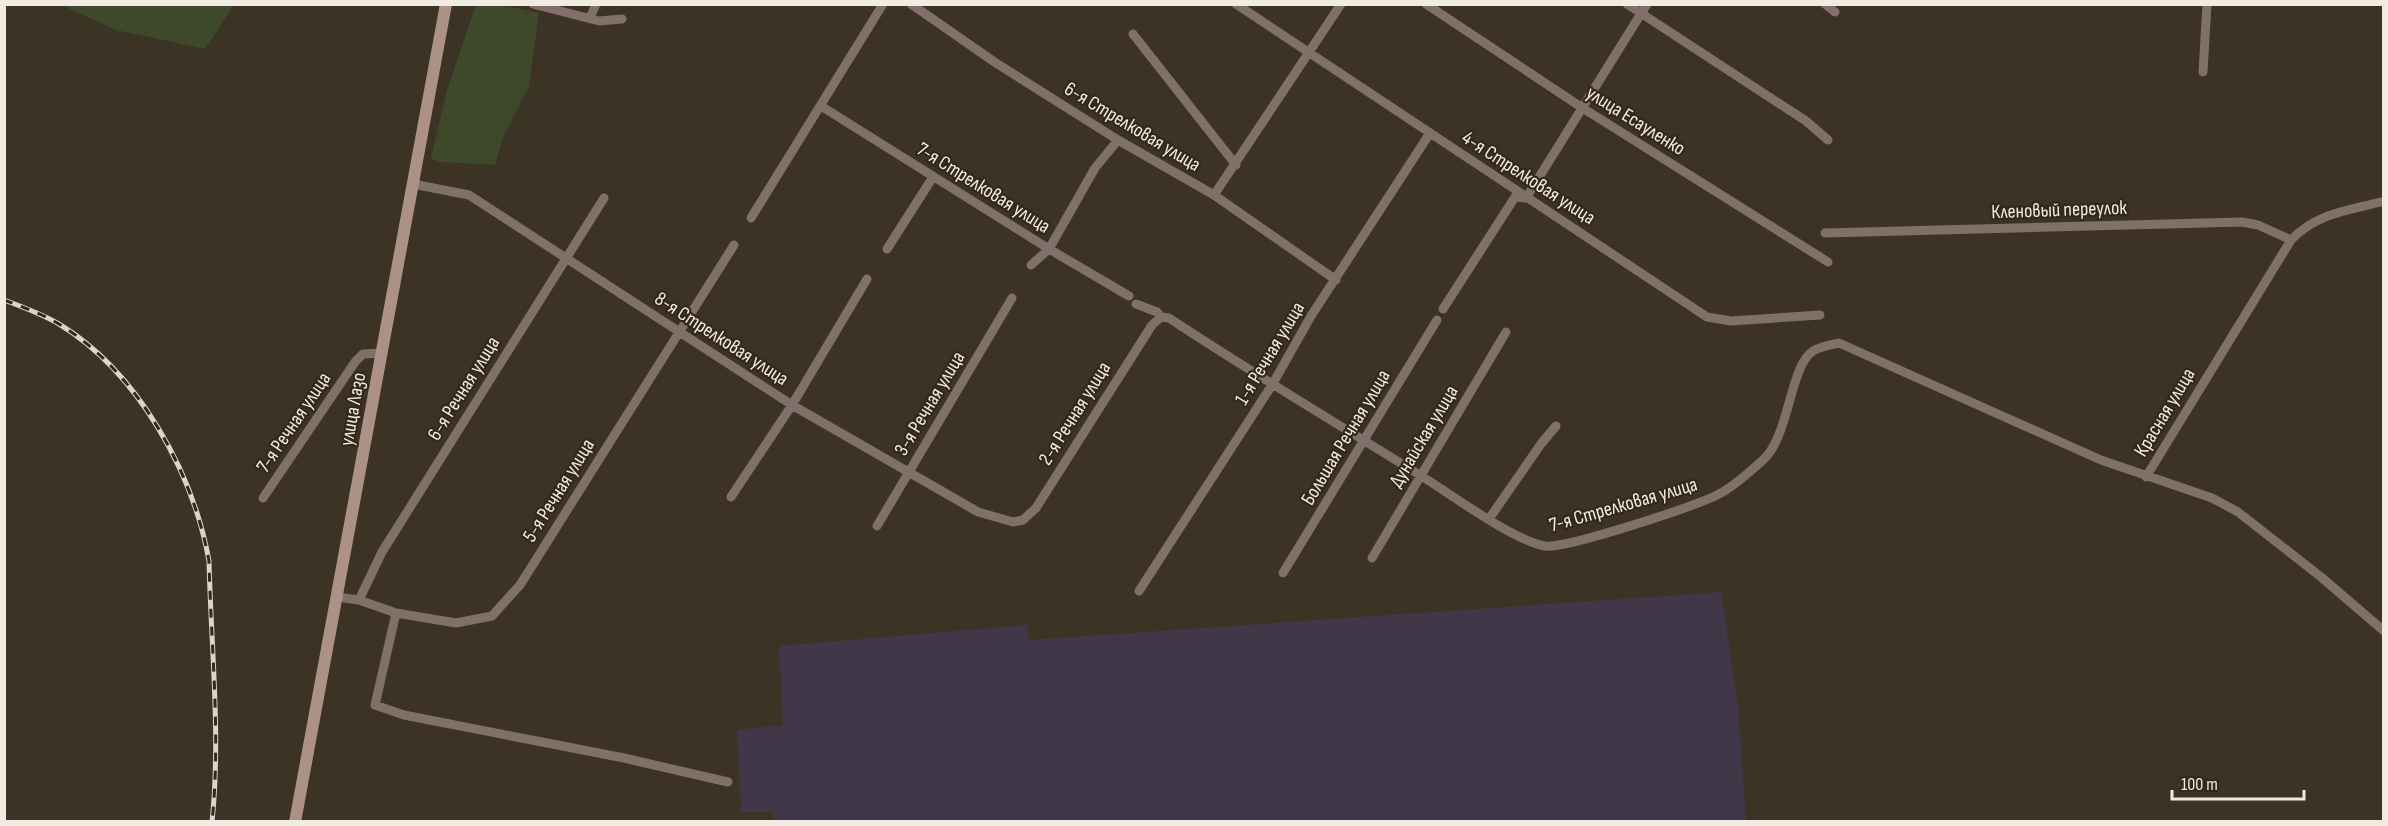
<svg xmlns="http://www.w3.org/2000/svg" width="2388" height="826" font-family="'Sofia Sans Condensed',sans-serif">
  <style>
    .commercial { fill: #403849 }
    .green { fill: #3e482a }
    .lines { fill: none; stroke-linecap: round; stroke-linejoin: round }
    .street { stroke: #817069; stroke-width: 9 }
    .secondary { stroke: #ac9286; stroke-width: 12 }
    .rail-casing { stroke: #dcd5cb; stroke-width: 5 }
    .rail { stroke: #33291a; stroke-width: 3; stroke-dasharray: 9; stroke-linecap: butt }
    .labels { text-anchor: middle; stroke-width: 4.5; stroke-linejoin: round; paint-order: stroke }
    .street-label { font-size: 20px; fill: #f2ebe2; stroke: #33291a }
  </style>
  <rect width="100%" height="100%" fill="#3d3324"/>
  <path class="commercial" d="M1721 592 1738 707 1746 821 773 822V812H741L737 730 783 725 779 646 1027 625 1029 640Z"/>
  <path class="green" d="M61 5H234L205 49 116 30Z
    M476 5H501L539 13 529 86 502 140 495 165 439 162 431 158 447 90Z"/>
  <g class="lines">
    <path class="street" d="M533 4 599 21 622 19
      M911 4 996 63 1118 140 1214 195 1336 280
      M1236 4 1707 317 1731 321 1820 315
      M1426 4 1581 107 1828 262
      M1627 4 1806 121 1828 140
      M1825 4 1835 12
      M590 18 596 4
      M1133 34 1236 165
      M2203 72 2207 4
      M821 106 1049 249 1129 296
      M413 184 469 195 792 405 978 512 1013 522 1023 520 1036 508 1152 325 1161 317
      M1214 195 1341 4
      M751 218 883 4
      M1825 233 2242 222 2258 225 2291 240
      M887 249 933 177
      M1031 265 1049 249 1095 168 1118 140
      M1136 304 1157 312 1161 317 1169 318C1252 373 1338 424 1423 477 1453 496 1513 540 1545 546 1566 549 1696 506 1719 494 1735 486 1749 472 1762 461 1790 437 1789 367 1813 351 1821 346 1830 345 1839 343L2101 460 2212 498 2238 512 2321 577 2384 631
      M1443 309 1515 197 1526 198 1647 4
      M2146 477 2291 240C2318 212 2348 211 2384 201
      M731 497 792 405 867 279
      M263 498 355 362 363 354 382 353
      M1489 519 1541 444 1556 426
      M877 526 1012 298
      M1372 558 1506 332
      M1283 573 1437 320
      M1139 591 1272 385 1311 316 1430 133
      M337 597 359 600 396 613 456 623 492 616 520 585 734 245
      M359 600 382 552 604 198
      M396 613 375 705 404 715 624 758 728 782"/>
    <path class="secondary" d="M295 822 446 4"/>
    <defs>
      <path id="rail" d="M4 300C23 307 42 314 59 324 138 372 193 472 209 561 211 648 221 735 212 822"/>
    </defs>
    <use href="#rail" class="rail-casing"/>
    <use href="#rail" class="rail"/>
  </g>
  <g class="labels">
    <g class="street-label">
      <text transform="translate(1636 120) rotate(32)" y="7">улица Есауленко</text>
      <text transform="translate(1133 126) rotate(31)" y="7">6-я Стрелковая улица</text>
      <text transform="translate(1529 177) rotate(33)" y="7">4-я Стрелковая улица</text>
      <text transform="translate(984 187) rotate(32)" y="7">7-я Стрелковая улица</text>
      <text transform="translate(2059 209) rotate(-2)" y="7">Кленовый переулок</text>
      <text transform="translate(722 338) rotate(33)" y="7">8-я Стрелковая улица</text>
      <text transform="translate(1269 353) rotate(-59)" y="7">1-я Речная улица</text>
      <text transform="translate(463 388) rotate(-58)" y="7">6-я Речная улица</text>
      <text transform="translate(929 403) rotate(-59)" y="7">3-я Речная улица</text>
      <text transform="translate(352 409) rotate(-80)" y="7">улица Лазо</text>
      <text transform="translate(2164 412) rotate(-59)" y="7">Красная улица</text>
      <text transform="translate(1074 413) rotate(-58)" y="7">2-я Речная улица</text>
      <text transform="translate(293 422) rotate(-56)" y="7">7-я Речная улица</text>
      <text transform="translate(1423 436) rotate(-59)" y="7">Дунайская улица</text>
      <text transform="translate(1345 437) rotate(-59)" y="7">Большая Речная улица</text>
      <text transform="translate(558 490) rotate(-58)" y="7">5-я Речная улица</text>
      <text transform="translate(1623 504) rotate(-16)" y="7">7-я Стрелковая улица</text>
    </g>
  </g>
  <rect width="2388" height="826" fill="none" stroke="#f2ebe2" stroke-width="12"/>
  <path d="M2172 790v9h132v-9" fill="none" stroke="#f2ebe2" stroke-width="3"/>
  <text x="2181" y="790" font-size="18" fill="#f2ebe2" stroke="#33291a" stroke-width="4.5" paint-order="stroke">100 m</text>
</svg>
